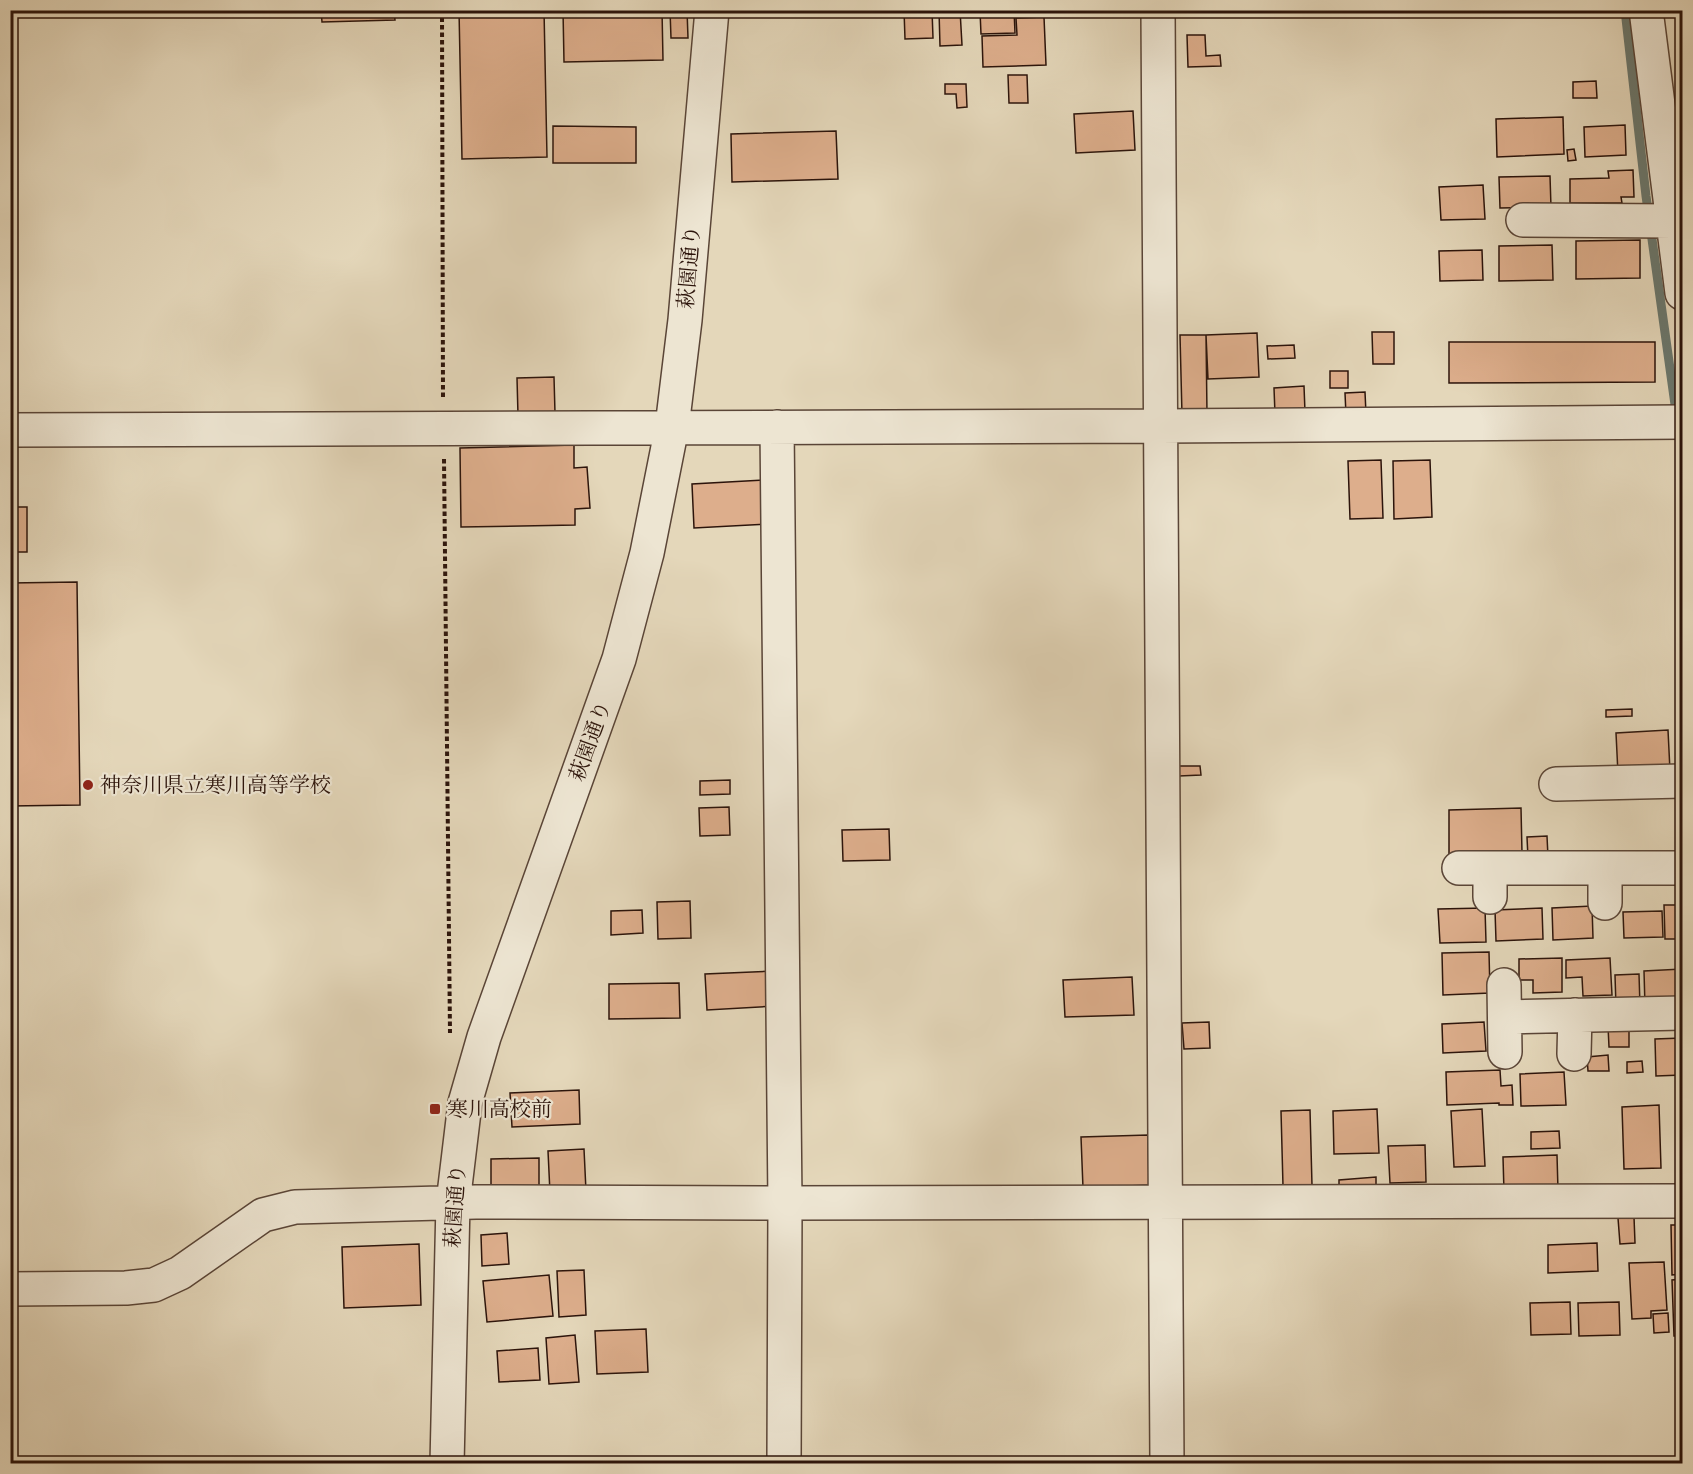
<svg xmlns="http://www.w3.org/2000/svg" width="1693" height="1474" font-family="Vollkorn,'Noto Serif JP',serif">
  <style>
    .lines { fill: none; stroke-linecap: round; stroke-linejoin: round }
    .stream { stroke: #6b786e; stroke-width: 9 }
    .building { fill: #ddae8c; stroke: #2c140b; stroke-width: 1.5 }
    .minor-casing { stroke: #5a4537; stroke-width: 36 }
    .path { stroke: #2c140b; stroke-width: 4; stroke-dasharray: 4.5 3; stroke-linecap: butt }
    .minor { stroke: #ede5d2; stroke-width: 33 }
    .poi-dot { fill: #8f2418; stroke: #ede5d2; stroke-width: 2 }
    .labels { text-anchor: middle; stroke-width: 4.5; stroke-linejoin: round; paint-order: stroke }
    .street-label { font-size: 21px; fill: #2c140b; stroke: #ede5d2 }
    .poi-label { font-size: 21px; fill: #2c140b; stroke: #ede5d2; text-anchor: start }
  </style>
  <rect width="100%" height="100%" fill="#e4d7ba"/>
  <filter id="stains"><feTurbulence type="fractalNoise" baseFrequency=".00333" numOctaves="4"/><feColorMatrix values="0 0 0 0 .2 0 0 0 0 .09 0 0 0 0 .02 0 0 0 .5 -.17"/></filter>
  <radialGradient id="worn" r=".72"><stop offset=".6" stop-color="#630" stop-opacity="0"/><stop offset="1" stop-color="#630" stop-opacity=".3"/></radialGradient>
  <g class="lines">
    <path class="stream" d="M1625 10 1646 196 1682 455"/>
  </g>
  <path class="building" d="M321 10H394L395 20 322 22Z
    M459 10H544L547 157 462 159Z
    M563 10H662L663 60 564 62Z
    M670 10H687L688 38H671Z
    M904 10H932L933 38 905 39Z
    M939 10H960L962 45 940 46Z
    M1014 10 1015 33 981 34 980 11Z
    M1044 17 1046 65 983 67 982 36 1017 35 1016 18Z
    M1187 35H1205L1206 56 1220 55 1221 66 1188 67Z
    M1008 75H1027L1028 103H1009Z
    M1596 81 1597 98H1573V82Z
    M945 84H966L967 107 957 108 956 94H945Z
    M1133 111 1135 150 1076 153 1074 114Z
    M1563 117 1564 154 1497 157 1496 119Z
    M1625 125 1626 155 1585 157 1584 127Z
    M553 126 636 127V163H553Z
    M836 131 838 179 732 182 731 134Z
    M1574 149 1576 160 1568 161 1567 150Z
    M1633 170 1634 197H1621L1622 203H1570V179L1609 178 1608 171Z
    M1550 176 1551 207 1500 208 1499 177Z
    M1483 185 1485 219 1441 220 1439 187Z
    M1640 240V278L1576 279V241Z
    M1552 245 1553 280 1499 281V246Z
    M1482 250 1483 280 1440 281 1439 251Z
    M1372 332H1394V364H1373Z
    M1257 333 1259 377 1208 379 1206 335Z
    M1180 335H1206L1207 414 1182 415Z
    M1449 342H1655V382L1449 383Z
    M1294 345 1295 358 1268 359 1267 346Z
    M1330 371H1348V388H1330Z
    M554 377 555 413 518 415 517 378Z
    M1304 386 1305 412 1275 414 1274 388Z
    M1365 392 1366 414 1346 415 1345 393Z
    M574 445V468L587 467 590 508 575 509V525L461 527 460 448Z
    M1381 460 1383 518 1350 519 1348 461Z
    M1430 460 1432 517 1394 519 1393 461Z
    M765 480 768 524 694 528 692 484Z
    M10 507H27V552H10Z
    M77 582 80 805 10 806V583Z
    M1632 709V716L1606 717V710Z
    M1668 730 1670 771 1618 774 1616 733Z
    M1178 766H1200L1201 775 1179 776Z
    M730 780V794L700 795V781Z
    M729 807 730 835 700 836 699 808Z
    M1521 808 1522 853 1449 855V810Z
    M889 829 890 860 843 861 842 830Z
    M1547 836 1548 857 1528 858 1527 837Z
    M690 901 691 938 658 939 657 902Z
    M1664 905H1682V939H1665Z
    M1592 906 1593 938 1553 940 1552 908Z
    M1485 908 1486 942 1440 943 1438 909Z
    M1542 908 1543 939 1496 941 1495 910Z
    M642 910 643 933 611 935V911Z
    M1662 911 1663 937 1624 938 1623 912Z
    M1489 952 1490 993 1443 995 1442 953Z
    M1562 958V992L1533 993V980H1519V959Z
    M1610 958 1612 995 1583 996 1582 977 1566 978V960Z
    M1682 969V1004L1645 1006 1644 971Z
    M774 971 775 1006 707 1010 705 974Z
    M1639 974 1640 1006 1616 1007 1615 975Z
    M1132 977 1134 1015 1065 1017 1063 980Z
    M679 983 680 1018 609 1019V984Z
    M1209 1022 1210 1048 1184 1049 1182 1023Z
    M1484 1022 1486 1051 1443 1053 1442 1024Z
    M1629 1025V1047H1609L1608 1026Z
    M1682 1038V1075L1656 1076 1655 1039Z
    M1608 1055 1609 1071H1588L1587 1057Z
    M1642 1061 1643 1072 1627 1073V1062Z
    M1500 1070 1501 1086 1512 1085 1513 1105H1499V1103L1447 1105 1446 1072Z
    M1564 1072 1566 1105 1521 1106 1520 1074Z
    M579 1090 580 1124 512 1127 510 1093Z
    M1680 1101H1682V1129H1680Z
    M1659 1105 1661 1168 1624 1169 1622 1107Z
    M1377 1109 1379 1153 1334 1154 1333 1111Z
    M1482 1109 1485 1166 1454 1167 1451 1111Z
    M1310 1110 1312 1185 1283 1186 1281 1111Z
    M1559 1131 1560 1148 1531 1149V1132Z
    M1148 1135 1149 1185 1083 1188 1081 1137Z
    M1425 1145 1426 1182 1390 1183 1388 1146Z
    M584 1149 586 1191 550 1193 548 1151Z
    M1557 1155 1558 1190 1504 1192 1503 1157Z
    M539 1158V1196L491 1197V1159Z
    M1376 1177V1187L1339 1189V1180Z
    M1634 1217 1635 1243 1620 1244 1618 1218Z
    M1671 1225H1682V1274L1672 1275Z
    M507 1233 509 1264 482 1266 481 1235Z
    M1597 1243 1598 1271 1548 1273V1245Z
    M419 1244 421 1305 344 1308 342 1247Z
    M1664 1262 1667 1310 1651 1311V1318L1632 1319 1629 1263Z
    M584 1270 586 1315 559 1317 557 1271Z
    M549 1275 553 1316 487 1322 483 1281Z
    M1682 1279V1336H1674L1672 1280Z
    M1570 1302 1571 1334 1531 1335 1530 1303Z
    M1619 1302 1620 1335 1579 1336 1578 1303Z
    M1668 1313 1669 1332 1654 1333 1653 1314Z
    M646 1329 648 1372 597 1374 595 1331Z
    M575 1335 579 1382 549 1384 546 1338Z
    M538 1348 540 1380 499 1382 497 1351Z"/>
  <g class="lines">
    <defs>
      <path id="minor" d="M1158 10 1167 1464
        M1646 10 1682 293
        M1523 220 1673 221
        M777 427 785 1203 784 1464
        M10 430 1161 426 1682 422
        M1556 784 1682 781
        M1459 868H1682
        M1490 868V897
        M1605 868V903
        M1504 985 1505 1052
        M1505 1017 1682 1013
        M1574 1054 1575 1015
        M10 1289 126 1288 154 1285 180 1273 263 1215 295 1207 476 1202 785 1203 1682 1201
        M447 1464 453 1203 465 1103 484 1037 619 659 647 553 672 427 685 320 712 10"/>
    </defs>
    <use href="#minor" class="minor-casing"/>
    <path class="path" d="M442 10 443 397
      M444 459 450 1033"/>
    <use href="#minor" class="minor"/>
  </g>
  <g class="poi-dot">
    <circle cx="88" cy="785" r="6"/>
    <rect x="429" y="1103" width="12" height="12" rx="3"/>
  </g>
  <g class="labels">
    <g class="street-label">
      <text transform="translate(689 267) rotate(-85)" y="7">萩園通り</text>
      <text transform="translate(590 741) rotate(-70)" y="7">萩園通り</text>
      <text transform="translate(455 1206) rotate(-86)" y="7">萩園通り</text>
    </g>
    <g class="poi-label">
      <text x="100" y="792">神奈川県立寒川高等学校</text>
      <text x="447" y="1116">寒川高校前</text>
    </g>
  </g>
  <rect width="1693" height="1474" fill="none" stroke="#e4d7ba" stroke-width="36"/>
  <rect x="12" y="12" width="1669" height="1450" fill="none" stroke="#2c140b" stroke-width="3"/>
  <rect x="18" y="18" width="1657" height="1438" fill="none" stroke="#2c140b" stroke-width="1.5"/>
  <rect width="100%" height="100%" filter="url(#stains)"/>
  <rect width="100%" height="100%" fill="url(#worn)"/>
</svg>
